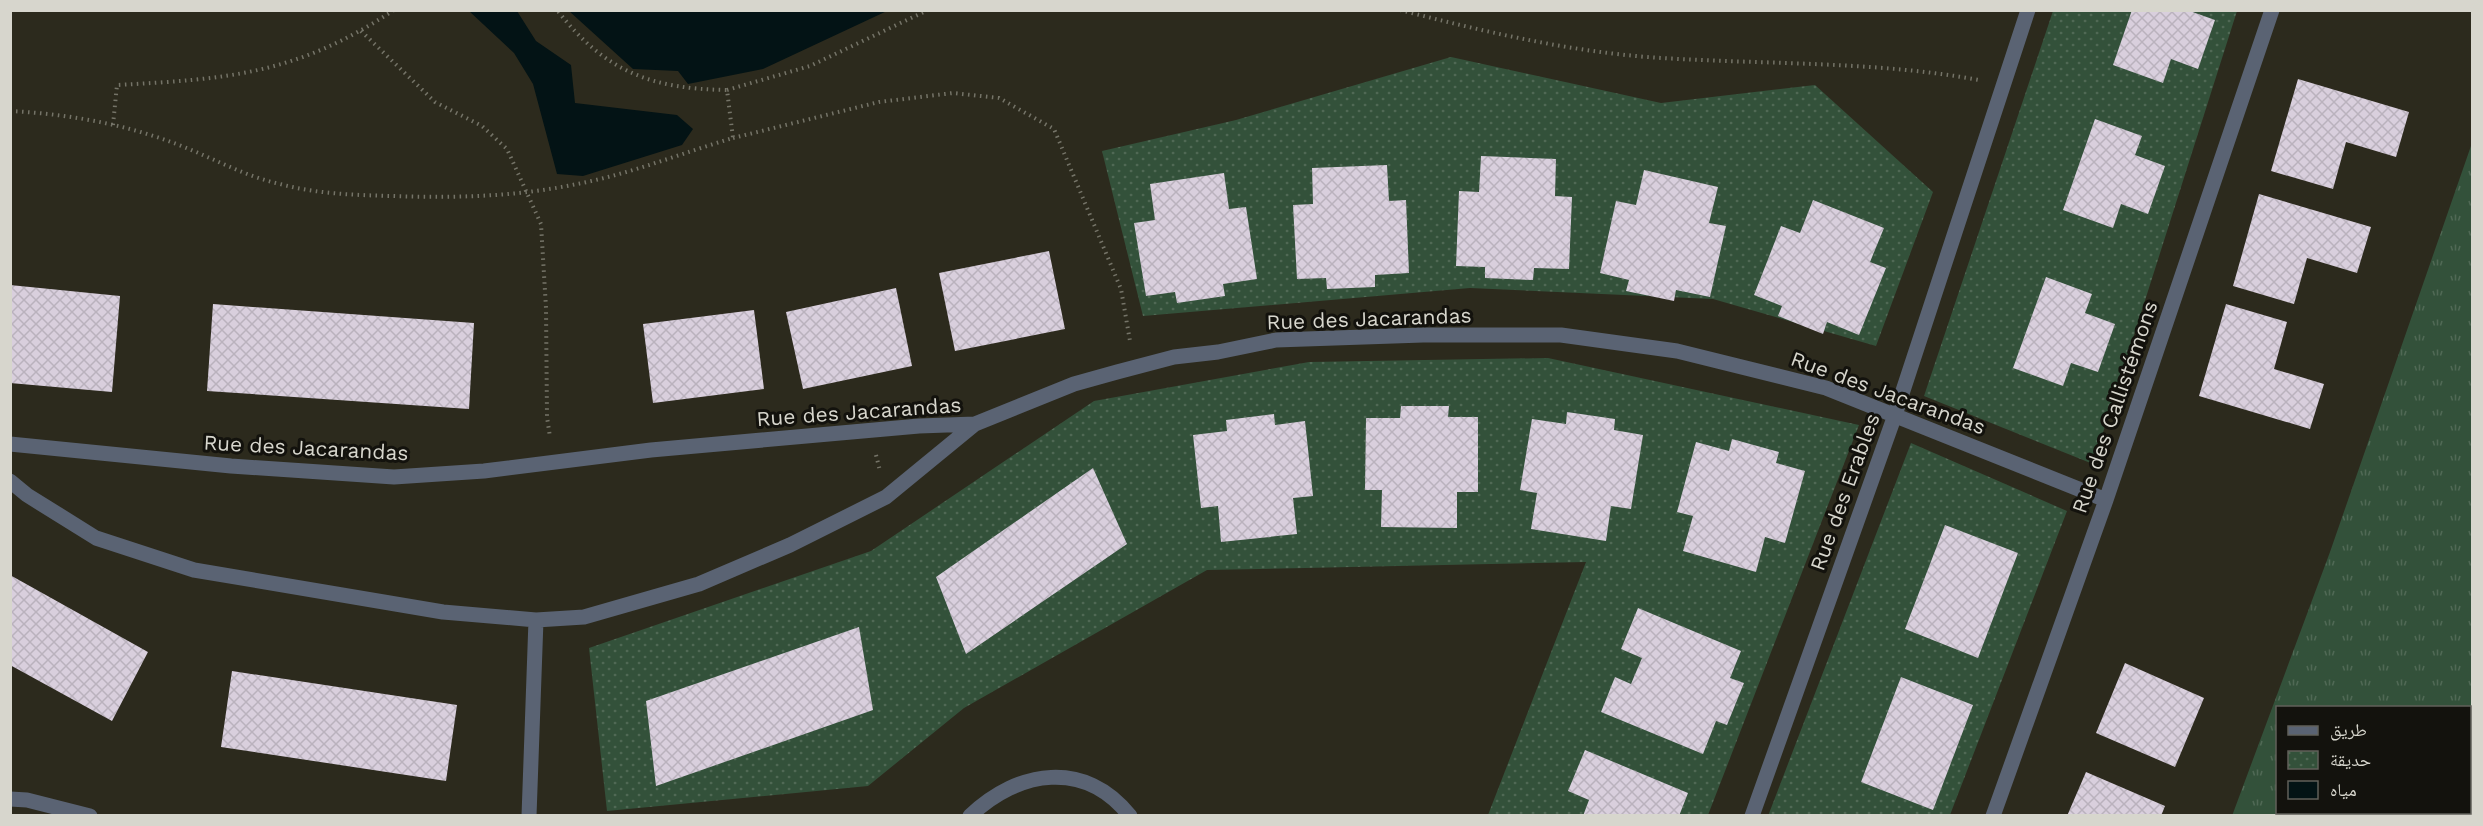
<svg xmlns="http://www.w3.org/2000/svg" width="2483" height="826" font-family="'Work Sans','Noto Naskh Arabic',sans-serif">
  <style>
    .grass { fill: url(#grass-tufts); fill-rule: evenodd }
    .park { fill: url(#park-dots) }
    .water { fill: #031315 }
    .building { fill: url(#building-cross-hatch) }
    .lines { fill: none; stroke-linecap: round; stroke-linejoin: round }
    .path { stroke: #757468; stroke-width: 4; stroke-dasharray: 1.5 4.5; stroke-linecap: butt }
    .street { stroke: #5a6373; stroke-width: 15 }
    .labels { text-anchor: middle; stroke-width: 6; stroke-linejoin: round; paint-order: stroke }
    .street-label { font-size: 21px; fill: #d7d6cd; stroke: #13120d }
  </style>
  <defs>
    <pattern id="grass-tufts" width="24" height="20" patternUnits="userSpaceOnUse" patternTransform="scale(1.5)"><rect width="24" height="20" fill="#33513a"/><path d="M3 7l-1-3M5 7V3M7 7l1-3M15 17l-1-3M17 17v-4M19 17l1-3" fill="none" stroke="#506955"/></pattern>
    <pattern id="park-dots" width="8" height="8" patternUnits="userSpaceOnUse" patternTransform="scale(1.5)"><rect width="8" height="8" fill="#33513a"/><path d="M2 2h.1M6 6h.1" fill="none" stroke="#506955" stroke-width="1.8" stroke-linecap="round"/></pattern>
    <pattern id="building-cross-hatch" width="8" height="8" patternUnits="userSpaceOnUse" patternTransform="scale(1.5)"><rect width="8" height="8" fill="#d9cfdd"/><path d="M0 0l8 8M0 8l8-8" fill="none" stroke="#bab2bd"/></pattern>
  </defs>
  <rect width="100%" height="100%" fill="#2c2a1d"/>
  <path class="grass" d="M2472 143V815L2232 816 2330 552ZM2278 708H2470V812H2278Z"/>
  <path class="park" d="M2053 11H2237L2093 464 1924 396Z
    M1451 57 1661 103 1815 85 1933 192 1876 346 1713 299 1470 288 1143 316 1102 151 1236 120Z
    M1548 358 1859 425 1708 815H1488L1586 562 1207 570 964 708 868 786 607 811 589 648 871 551 1094 401 1309 362Z
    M1911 443 2067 511 1950 815 1768 816Z"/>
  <path class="water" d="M469 11H517L536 41 571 65 575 103 677 115 693 129 682 145 583 176 557 174 533 84 514 53Z
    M569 11H887L763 69 688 84 678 71 633 69Z
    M2470 756H2472V815H2388L2392 812H2470Z"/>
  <path class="building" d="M2132 10H2187L2215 20 2198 69 2171 59 2163 83 2113 65Z
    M2298 79 2409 112 2396 157 2346 142 2333 189 2271 171Z
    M2095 119 2142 136 2135 155 2165 166 2148 214 2121 204 2113 228 2063 210Z
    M1481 156 1556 159 1555 196 1572 197 1569 269 1534 268 1533 280 1485 278V267L1456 266 1459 191 1479 192Z
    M1387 165 1389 201 1406 200 1409 273 1375 275V287L1327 289 1326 278 1297 279 1293 205 1313 204 1312 168Z
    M1644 170 1718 187 1709 223 1726 226 1710 297 1676 290 1674 301 1626 291 1629 280 1600 273 1616 201 1636 205Z
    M1224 173 1229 209 1246 207 1257 279 1223 284 1225 296 1177 303 1175 292 1146 296 1134 223 1155 220 1150 184Z
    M2259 194 2371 227 2357 273 2307 258 2294 304 2233 286Z
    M1813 200 1884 228 1870 262 1886 268 1859 335 1827 322 1823 334 1778 316 1782 306 1754 295 1781 226 1800 233Z
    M1049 251 1065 329 955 351 939 273Z
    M2046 277 2092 294 2085 313 2115 324 2098 372 2071 363 2063 386 2013 368Z
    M10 285 120 296 112 392 10 383Z
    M896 288 912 366 803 389 786 312Z
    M213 304 474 323 469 409 207 391Z
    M2226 304 2287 322 2274 369 2324 384 2310 429 2199 396Z
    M754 310 764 389 653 403 643 324Z
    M1401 406H1449L1448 417H1478V492H1457V528L1381 527 1382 490H1365L1366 418H1400Z
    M1567 412 1615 419 1614 430 1643 435 1631 509 1611 506 1606 541 1531 529 1537 493 1520 490 1532 419 1566 424Z
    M1274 414 1275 425 1305 421 1313 496 1293 498 1297 534 1221 542 1218 506 1201 508 1193 435 1227 431 1226 420Z
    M1732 439 1779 452 1776 463 1805 471 1785 543 1765 537 1756 572 1683 551 1693 516 1677 512 1696 442 1729 451Z
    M1093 468 1127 544 966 654 936 577Z
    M1945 525 2018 553 1978 658 1905 629Z
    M10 575 148 652 112 721 10 665Z
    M1638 608 1741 651 1730 678 1744 683 1727 725 1716 721 1703 754 1601 712 1615 677 1631 684 1642 658 1621 649Z
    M859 627 873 710 656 786 646 701Z
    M2125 663 2204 698 2175 767 2096 733Z
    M232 671 457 705 446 781 221 747Z
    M1901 677 1973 705 1933 810 1861 782Z
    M1585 750 1688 793 1679 816H1583L1589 800 1568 791Z
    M2086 772 2165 806 2161 816H2067Z"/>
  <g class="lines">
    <path class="path" d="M1400 10C1482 31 1562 50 1647 57 1757 65 1870 60 1979 80
      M361 31 435 102 482 126 507 149 541 224 546 308 547 417 550 437
      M727 90 810 66 928 10
      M10 111C68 114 125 124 179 145 213 158 244 176 280 184 317 194 354 195 392 196 455 198 515 197 577 184 630 174 682 153 733 138L727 90C652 89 605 72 557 10
      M113 125 117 85C229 79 297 74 394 10
      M733 138 879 102 953 93 999 98 1054 129 1121 289 1130 341
      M876 455 880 471"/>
    <path class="street" d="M10 444 231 466 394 477 484 471 651 450 919 426 975 424 1074 384 1117 372 1174 357 1218 352 1276 340 1423 335H1561L1677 351 1826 388 2106 500
      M10 481 27 495 96 538 194 570 443 612 536 620 584 617 699 584 790 545 886 497 975 424
      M10 799 27 800 90 816
      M529 816 536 620
      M970 816C1018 770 1085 759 1130 816
      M1752 816 1895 415 2028 10
      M1993 816 2106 500 2272 10"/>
  </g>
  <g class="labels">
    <g class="street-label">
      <text transform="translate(1369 319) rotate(-2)" y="7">Rue des Jacarandas</text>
      <text transform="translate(1888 393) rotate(20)" y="7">Rue des Jacarandas</text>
      <text transform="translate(2115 407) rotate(-71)" y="7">Rue des Callistémons</text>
      <text transform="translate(859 412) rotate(-4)" y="7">Rue des Jacarandas</text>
      <text transform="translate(306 448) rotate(3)" y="7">Rue des Jacarandas</text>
      <text transform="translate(1845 492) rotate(-70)" y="7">Rue des Erables</text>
    </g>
  </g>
  <rect width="2483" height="826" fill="none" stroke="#d7d6cd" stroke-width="24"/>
  <rect x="2276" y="706" width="195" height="108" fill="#13120d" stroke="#61605a" stroke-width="1.5"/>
  <rect x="2288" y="726" width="30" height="9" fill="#5a6373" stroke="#61605a" stroke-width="1.5"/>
  <text x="2330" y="736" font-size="18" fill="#d7d6cd">طريق</text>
  <rect x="2288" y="751" width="30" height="18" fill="url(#park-dots)" stroke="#61605a" stroke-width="1.5"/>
  <text x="2330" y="766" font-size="18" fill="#d7d6cd">حديقة</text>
  <rect x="2288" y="781" width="30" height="18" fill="#031315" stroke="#61605a" stroke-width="1.5"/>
  <text x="2330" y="796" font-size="18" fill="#d7d6cd">مياه</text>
</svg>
